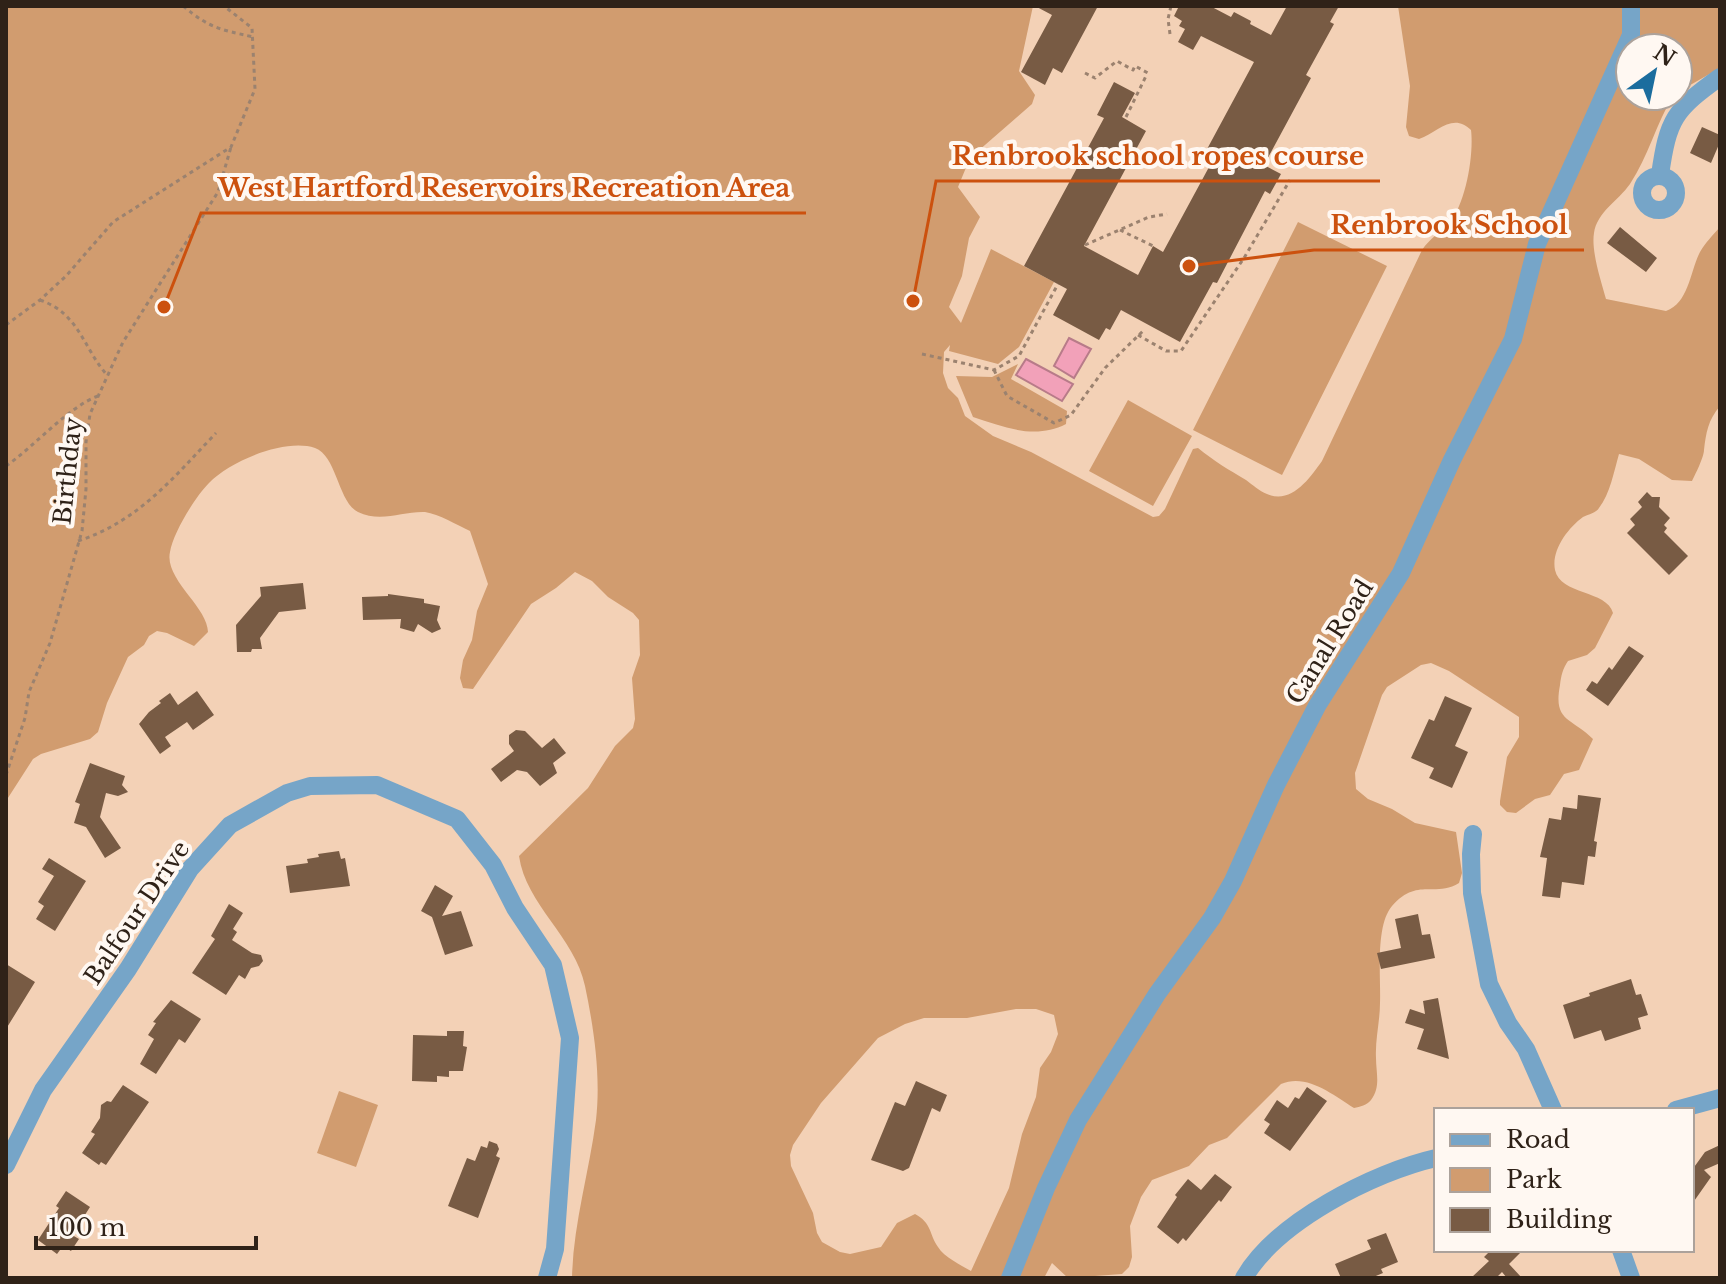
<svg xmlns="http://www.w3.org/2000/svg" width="1726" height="1284" font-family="'Libre Baskerville',serif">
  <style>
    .green { fill: #d19c6f; fill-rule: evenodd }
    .water { fill: #f2a1b9; stroke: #b87b89; stroke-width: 2 }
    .building { fill: #785b44 }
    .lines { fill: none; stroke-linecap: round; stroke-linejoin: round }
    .path { stroke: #9b826f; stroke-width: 3; stroke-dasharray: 4 4; stroke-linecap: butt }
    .minor { stroke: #76a5c8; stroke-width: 18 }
    .labels { text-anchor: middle; stroke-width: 8; stroke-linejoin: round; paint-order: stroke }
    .street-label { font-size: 24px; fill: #2f2218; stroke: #fff8f2 }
    .leader { fill: none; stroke: #cc510e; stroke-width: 3 }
    .callout-dot { fill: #cc510e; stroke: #fff8f2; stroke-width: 3 }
    .callout-label { font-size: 26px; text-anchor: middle; font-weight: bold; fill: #cc510e; stroke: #fff8f2; stroke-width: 8; stroke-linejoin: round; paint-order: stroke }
  </style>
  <rect width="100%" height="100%" fill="#f3d1b6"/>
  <path class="green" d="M6 6H1033L1019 71 1035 95 1032 104 970 158 958 187 980 217 969 238 962 276 949 307 961 323 991 249 1054 282 1019 347 998 364 949 351 950 345 944 352 943 373 948 388 958 398 965 416 993 436 1031 452 1153 517 1159 516 1165 509 1193 449 1198 448C1214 461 1229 470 1246 480 1253 485 1259 491 1267 494 1291 505 1310 478 1322 461L1422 250C1430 238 1440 233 1449 223 1466 204 1474 154 1471 130 1453 112 1438 132 1419 139L1409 136 1406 127 1410 86 1398 6H1720V68L1678 92V48H1630V96H1673C1656 124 1648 157 1630 184 1618 201 1597 212 1594 233 1591 251 1601 281 1606 299L1666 311C1689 303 1690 271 1700 252 1705 243 1713 235 1720 227V406C1708 420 1706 433 1704 450 1704 457 1695 475 1692 481L1672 480 1639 459 1619 454C1614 471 1610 494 1599 508 1596 513 1589 514 1583 517 1568 528 1551 550 1555 570 1560 595 1607 590 1613 613L1595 648 1587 655 1568 661C1563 668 1561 676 1560 685 1553 722 1571 717 1593 739L1579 770 1564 774 1550 795 1535 799 1516 813 1507 812 1500 805V801L1507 757 1519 737V717L1449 671 1431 663 1421 665 1387 687 1382 695 1355 773 1356 789 1368 799 1392 809 1415 823 1456 832 1462 873 1459 883C1435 898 1417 877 1392 906 1375 926 1381 977 1380 1003 1380 1021 1375 1040 1376 1058 1376 1073 1381 1087 1371 1100 1367 1105 1360 1107 1354 1108 1333 1095 1307 1073 1281 1084L1227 1138 1209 1145 1189 1166 1152 1180 1141 1197 1130 1226 1132 1257 1129 1267 1122 1274 1068 1278 1052 1263 1044 1278H572C573 1225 589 1173 596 1120 601 1076 594 1029 585 986 575 937 526 905 519 856L588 788 615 746 633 728 635 719 632 678 640 655 639 620 633 613 608 597 592 581 575 572 556 588 531 604 473 689 463 688 460 678 463 660 472 640 477 611 488 584 470 531C457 525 439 514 425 512 403 511 381 523 358 512 338 502 337 456 315 448 285 438 230 461 209 483 195 497 173 533 170 552 164 579 208 607 208 632L194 646 167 633 157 631 149 636 144 645 128 657 107 703 98 732 90 739 41 754 33 759 6 801ZM1016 1009H1036L1054 1015 1058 1034 1051 1052 1040 1068 1036 1097 1022 1134 1009 1188 971 1271C961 1265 944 1257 938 1247 929 1234 932 1223 915 1214L897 1223 881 1247 850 1254 840 1252 822 1242 817 1233 813 1213 791 1166 790 1155 793 1145 821 1103 878 1038 905 1024 924 1018H967Z
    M1298 222 1387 266 1282 475 1193 430Z
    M1018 364 1011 379 1067 411 1066 424C1035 440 1004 427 973 417L956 376 992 377Z
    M1128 400 1192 436 1153 506 1089 471Z
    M339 1091 378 1105 356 1167 317 1153Z"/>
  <path class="water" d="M1069 338 1091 349 1074 378 1054 366Z
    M1026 359 1073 384 1062 401 1016 375Z"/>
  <path class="building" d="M1035 6H1098L1062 73 1053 68 1045 85 1021 72 1052 15Z
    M1179 6H1210L1231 17 1234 12 1251 21 1250 24 1271 35 1287 6H1339L1330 22 1334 24 1306 75 1311 78 1264 165 1281 174 1270 194 1265 191 1217 283 1213 282 1180 342 1121 310 1110 330 1106 328 1099 340 1053 315 1067 289 1024 266 1104 118 1097 115 1114 82 1135 93 1122 117 1146 131 1084 246 1138 275 1153 246 1163 252 1215 156 1206 151 1254 62 1201 36 1193 50 1178 42 1185 29 1179 26 1182 21 1174 16Z
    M1702 127 1720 135V142L1711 163 1690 153Z
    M1620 227 1657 258 1646 272 1607 243Z
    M1647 492 1652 497H1660L1659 507 1670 518 1664 525 1667 528 1664 532 1688 556 1669 575 1627 533 1635 525 1630 519 1642 507 1638 502Z
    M303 583 306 609 279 612 260 638 262 649H252L251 652H237L236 625 261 596 260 587Z
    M388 594 424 599V603L440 606 437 620 441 629 432 633 418 624 414 632 400 628 401 619 363 620 362 597 388 596Z
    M1629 646 1644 656 1608 706 1586 690 1592 681 1597 684 1609 667 1612 670Z
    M197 691 214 715 193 730 187 722 165 737 171 746 160 754 139 724 149 712 161 703 159 701 170 693 178 705Z
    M1445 696 1472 708 1455 746 1468 752 1452 788 1429 778 1434 768 1411 758 1429 719 1434 721Z
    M516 730 525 731 542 748 554 738 566 753 553 763 557 773 540 786 527 772 517 770 501 782 491 769 514 751 509 744V735Z
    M90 763 125 776 122 785 128 792 118 796 106 793 100 817 121 848 105 858 86 827 74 823 80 804 75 802Z
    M1578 795 1601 798 1594 841 1597 842 1595 857 1588 856 1584 885 1562 882 1560 898 1542 896 1547 858 1540 857 1549 818 1561 820 1563 807 1577 809Z
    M339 851 341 859 345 858 350 886 290 893 286 866 308 863 307 859 319 857 318 854Z
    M49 858 86 881 55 931 36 919 44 906 38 902 54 876 42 869Z
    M435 885 453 896 442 916 461 911 473 946 445 955 432 917 421 911Z
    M229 904 243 913 233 929 237 932 232 940 252 953 261 955 263 961 259 966 251 968 245 979 239 975 226 995 192 973 215 939 211 936Z
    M1418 914 1422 935 1430 934 1435 958 1381 969 1377 953 1401 948 1395 919Z
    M6 964 35 982 6 1029Z
    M1631 979 1636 995 1641 994 1648 1015 1638 1018 1641 1029 1605 1041 1601 1030 1574 1039 1563 1005 1590 996 1589 993Z
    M1438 998 1449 1059 1417 1049 1424 1029 1405 1023 1410 1009 1425 1014 1423 1001Z
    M171 1000 201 1019 185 1043 179 1039 156 1074 140 1064 154 1039 148 1035 156 1023 153 1022Z
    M447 1031H464L463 1046 467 1047 463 1071H449V1077L437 1076V1082L412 1081 413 1035 447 1036Z
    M916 1081 947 1095 940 1112 932 1108 909 1168 903 1171 871 1160 895 1102 905 1106Z
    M123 1085 149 1102 106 1165 101 1162 99 1165 82 1153 95 1134 91 1132 100 1118 101 1105 107 1101 111 1102Z
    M1307 1087 1327 1101 1290 1151 1264 1133 1270 1124 1264 1120 1277 1100 1288 1108 1295 1097 1299 1099Z
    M489 1141 497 1144 499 1149 496 1156 500 1158 478 1218 448 1206 467 1158 475 1161 481 1146 487 1148Z
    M1720 1145V1163L1704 1170 1711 1177 1692 1204V1170L1705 1152Z
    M1215 1174 1232 1187 1221 1202 1219 1200 1186 1241 1183 1238 1178 1244 1157 1227 1177 1197 1175 1195 1188 1179 1201 1190Z
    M66 1191 90 1207 72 1235 79 1239 71 1251 63 1246 57 1254 38 1240 59 1208 56 1206Z
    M1386 1233 1398 1262 1381 1269 1383 1273 1371 1278H1341L1335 1264 1371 1249 1367 1240Z
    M1491 1250H1523L1509 1264 1522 1278H1507L1502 1272 1496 1278H1471L1489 1261 1484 1257Z"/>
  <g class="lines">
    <path class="path" d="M183 6C211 29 219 29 253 37
      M1170 34 1168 19 1171 6
      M1085 73 1095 78 1117 61 1133 70 1135 66 1148 73
      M1126 117 1147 74
      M1120 230 1153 246
      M1085 245 1149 217 1167 214
      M40 300C80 314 83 348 107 375
      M6 325 40 300 66 276 113 222 231 147 255 89 252 28 224 6
      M1138 335 1166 351H1181L1244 258 1290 180
      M922 354 994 370 1019 356 1058 284
      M994 370 1007 396 1054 423 1071 415 1105 368 1144 330
      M6 466C35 446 68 407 98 396
      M78 541C139 521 173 478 216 433
      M6 775 25 718 29 692 50 643 82 531 86 489V442L90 414 123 342 218 192 231 147"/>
    <path class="minor" d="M1660 175C1668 119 1674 110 1720 77
      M1642 193a17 17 0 1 1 34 0a17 17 0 1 1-34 0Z
      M1473 834 1471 854 1472 893 1489 984 1508 1023 1526 1049 1553 1110
      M1676 1110 1720 1098
      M6 1165 43 1090 128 969 190 869 230 825 287 793 310 786 377 785 457 819 493 865 515 908 553 965 570 1038 555 1249 547 1278
      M1621 1250 1631 1278
      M1010 1278 1046 1188 1078 1120 1157 994 1212 918 1233 881 1276 785 1317 706 1401 573 1452 460 1513 339 1537 244 1631 35V6
      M1244 1278C1276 1222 1374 1172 1436 1158"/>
  </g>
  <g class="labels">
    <g class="street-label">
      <text transform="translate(68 471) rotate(-84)" y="8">Birthday</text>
      <text transform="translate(1330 642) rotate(-58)" y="8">Canal Road</text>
      <text transform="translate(137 913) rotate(-56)" y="8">Balfour Drive</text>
    </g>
  </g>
  <path class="leader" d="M913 301L936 181H1380M164 307L201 213H806M1189 266L1314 250H1584"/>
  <g class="callout-dot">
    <circle cx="913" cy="301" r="8"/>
    <circle cx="164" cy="307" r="8"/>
    <circle cx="1189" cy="266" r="8"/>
  </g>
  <g class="callout-label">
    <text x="1158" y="165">Renbrook school ropes course</text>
    <text x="504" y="197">West Hartford Reservoirs Recreation Area</text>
    <text x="1449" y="234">Renbrook School</text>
  </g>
  <rect width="1726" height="1284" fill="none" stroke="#2f2218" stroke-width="16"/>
  <rect x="1434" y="1108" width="260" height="144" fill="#fff8f2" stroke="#aca29b" stroke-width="2"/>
  <rect x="1450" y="1134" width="40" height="12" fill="#76a5c8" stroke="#aca29b" stroke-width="2"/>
  <text x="1506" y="1148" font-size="24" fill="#2f2218">Road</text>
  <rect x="1450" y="1168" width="40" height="24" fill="#d19c6f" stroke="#aca29b" stroke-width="2"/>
  <text x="1506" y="1188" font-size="24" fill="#2f2218">Park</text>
  <rect x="1450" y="1208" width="40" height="24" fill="#785b44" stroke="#aca29b" stroke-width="2"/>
  <text x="1506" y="1228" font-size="24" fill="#2f2218">Building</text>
  <g transform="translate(1654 72) rotate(33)"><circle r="38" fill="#fff8f2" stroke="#aca29b" stroke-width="2"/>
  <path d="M0-6L14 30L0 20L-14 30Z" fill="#1b6d9e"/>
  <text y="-12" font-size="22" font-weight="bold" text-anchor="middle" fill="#2f2218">N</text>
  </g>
  <path d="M36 1236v12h220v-12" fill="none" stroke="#2f2218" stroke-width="4"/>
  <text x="48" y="1236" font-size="24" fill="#2f2218" stroke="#fff8f2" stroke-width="6" paint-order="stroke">100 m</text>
</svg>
